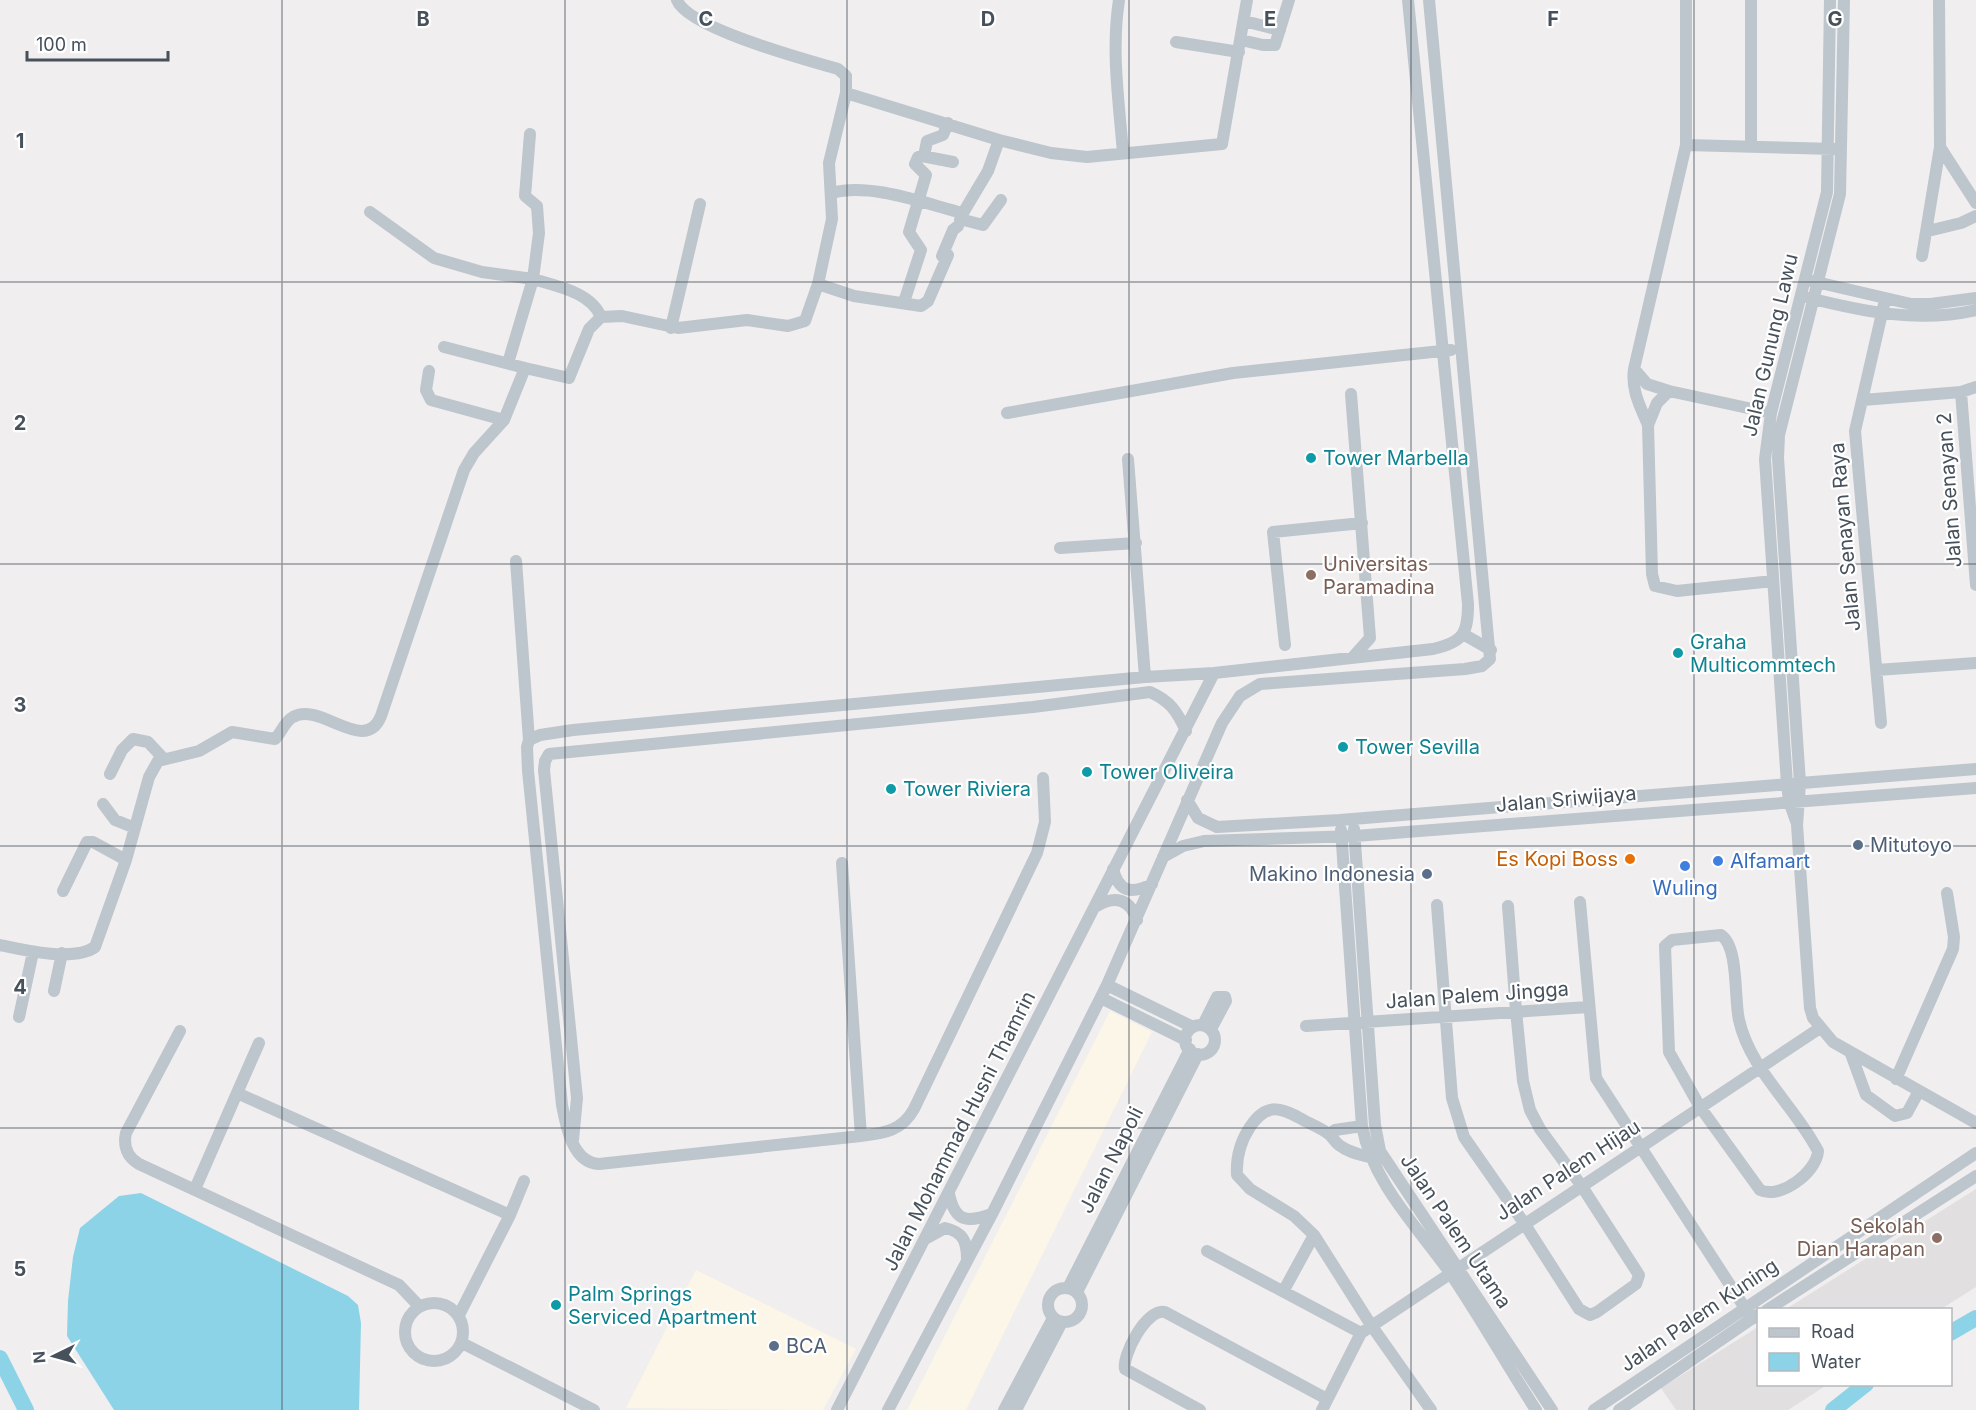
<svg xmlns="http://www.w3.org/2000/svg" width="1976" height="1410" font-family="Inter,sans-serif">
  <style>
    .commercial { fill: #fbf6e7 }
    .education { fill: #e1dfe0 }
    .water { fill: #8cd3e8 }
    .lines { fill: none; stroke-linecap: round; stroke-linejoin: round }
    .river { stroke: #8cd3e8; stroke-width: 16 }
    .minor { stroke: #bdc5cd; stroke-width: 12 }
    .grid { fill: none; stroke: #47515b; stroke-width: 1.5; stroke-opacity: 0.55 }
    .culture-dot { fill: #0f9aa8; stroke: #fff; stroke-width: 2 }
    .education-dot { fill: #8d6e63; stroke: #fff; stroke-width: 2 }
    .service-dot { fill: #5c6f8a; stroke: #fff; stroke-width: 2 }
    .food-dot { fill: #e8710a; stroke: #fff; stroke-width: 2 }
    .shop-dot { fill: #3f7fe0; stroke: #fff; stroke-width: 2 }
    .labels { text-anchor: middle; stroke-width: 4.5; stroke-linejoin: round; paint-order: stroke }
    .street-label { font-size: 20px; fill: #47515b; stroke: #fff }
    .culture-label { font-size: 20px; fill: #0d838f; stroke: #fff; text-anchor: start }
    .education-label { font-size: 20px; fill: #785e54; stroke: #fff; text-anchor: start }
    .service-label { font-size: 20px; fill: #4e5e75; stroke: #fff; text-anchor: start }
    .food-label { font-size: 20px; fill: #c56008; stroke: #fff; text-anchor: end }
    .shop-label { font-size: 20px; fill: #366cbe; stroke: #fff; text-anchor: start }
    .grid-label { font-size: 20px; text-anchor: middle; font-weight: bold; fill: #47515b; stroke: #fff; stroke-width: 4.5; stroke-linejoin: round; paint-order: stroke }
  </style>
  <rect width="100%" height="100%" fill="#f0eeee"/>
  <path class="commercial" d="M1110 1011 1152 1032 966 1410H907Z
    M696 1270 856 1349 823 1410 626 1408Z"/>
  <path class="education" d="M1976 1189V1287L1941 1309H1786Z
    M1758 1327V1384L1827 1385 1788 1410H1676L1661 1388Z"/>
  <path class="water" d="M141 1193 348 1296 358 1305 361 1323 359 1410H114L67 1336 68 1301 73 1257 80 1228 119 1196Z"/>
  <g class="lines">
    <path class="river" d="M1950 1333 1976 1318
      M0 1358 26 1410
      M1833 1410 1866 1384"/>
    <path class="minor" d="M1119 0C1111 51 1119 102 1123 153
      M1751 0V147
      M1844 0 1840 194 1779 435 1778 458 1800 783 1797 825 1810 1008 1813 1018 1833 1042 1976 1123
      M1244 21 1280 30
      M1241 40 1263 45H1275L1289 0
      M1176 42 1239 52
      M846 93 999 140
      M1686 145 1835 149
      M1940 147 1976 203
      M924 156 927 141 943 135 948 123
      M832 193C870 182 926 204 963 213L988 171 999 140 1051 153 1087 157 1222 144 1247 0
      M370 212 434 258 482 272 533 279 539 233 537 206 525 196 530 134
      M960 219 983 225 1001 200
      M1928 231 1961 223 1976 216
      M1922 256 1940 147 1939 0
      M945 259 942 256 953 230 958 226
      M1812 281 1911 304H1931L1976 298
      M818 284 854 296 921 306 928 301 948 255
      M1809 298C1865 312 1919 323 1976 310
      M904 302 921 250 909 232 926 175 915 164 918 157 922 156 953 162
      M671 328 700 204
      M444 347 525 368
      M508 363 533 279C556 286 591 292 601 317
      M1634 369 1686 145V0
      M429 371 426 390 431 400 504 420
      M1669 391 1771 413
      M1961 392 1976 585
      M1351 394 1370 638 1353 657
      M1863 400 1961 392 1976 387
      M1007 413 1233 373 1451 350
      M1648 425C1640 406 1631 390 1634 369L1647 384 1669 391 1657 403 1648 425 1652 574 1655 586 1677 591 1773 581
      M1128 459 1145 677
      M1060 548 1136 543
      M516 561 529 740 527 747 528 771 562 1105C566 1127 573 1163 599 1164L861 1136C884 1133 902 1131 914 1109L1037 853 1045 822 1043 778
      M1463 634 1491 650
      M1285 645 1273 532 1362 523
      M1877 670 1976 663
      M1881 723 1855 431 1885 300
      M529 740 540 735 573 730 1145 677 1214 673 1433 649C1463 642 1468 634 1468 604L1408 0
      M110 774 122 750 133 739 148 742 163 758
      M1187 800 1198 818 1217 827 1340 820 1976 769
      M103 804 115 820 135 828
      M1796 821 1789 801 1787 784 1765 459 1771 413 1827 192 1830 0
      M1354 829 1375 1125 1380 1151 1552 1410
      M1341 830 1362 1126C1373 1183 1415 1224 1448 1270 1479 1315 1506 1364 1536 1410
      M1163 857 1183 846 1204 841 1355 836 1976 788
      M842 863 861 1136
      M1113 869C1119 893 1132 894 1152 884
      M63 891 87 842H93L126 860
      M1580 902 1596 1078 1752 1319
      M1437 905 1452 1098 1464 1137 1524 1223 1579 1309 1590 1315 1597 1312 1636 1284 1639 1275 1581 1185 1540 1129 1530 1110 1523 1081 1516 1011 1508 906
      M1097 906C1115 895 1130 899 1137 920
      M1721 935C1739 947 1734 999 1739 1020 1750 1070 1795 1106 1818 1151 1817 1172 1780 1200 1760 1190L1700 1107 1669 1052 1665 946 1672 940Z
      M0 945C23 950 74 962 95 947L126 860 149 777 158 761 199 751 232 732 275 739C281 733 285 721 293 717 320 701 365 756 381 716L464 470 474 453 504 420 525 368 569 378 589 329 601 317 622 316 678 328 747 320 788 326 805 321 818 284 832 219 829 163 846 93V76L838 69C807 60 687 28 677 0
      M1107 985 1193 1027
      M54 991 62 953
      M1101 998 1186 1040
      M19 1017 33 952
      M1203 1025 1217 997H1225L1226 1001 1211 1029
      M1185 1040a15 15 0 1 1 30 0a15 15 0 1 1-30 0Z
      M1306 1026 1588 1007
      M180 1031 126 1133C123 1146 127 1157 139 1164L399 1285 419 1306
      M1851 1054 1866 1095 1895 1116 1907 1113 1919 1091
      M1896 1079 1953 949 1954 937 1947 893
      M237 1093 259 1043
      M1329 1134 1335 1130 1362 1126
      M573 1140 577 1098 544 770 545 761 549 754 1033 707 1150 692C1170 701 1177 711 1186 731
      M1369 1157C1358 1154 1348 1152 1339 1145 1335 1142 1333 1138 1330 1135 1323 1129 1313 1125 1305 1121 1282 1108 1267 1101 1250 1127 1240 1142 1236 1158 1237 1175L1250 1189 1294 1216 1314 1235 1371 1325 1431 1410
      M195 1189 237 1093 510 1215 459 1315
      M949 1194C955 1222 967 1223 992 1214
      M510 1215 524 1181
      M925 1239 945 1228C963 1232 967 1241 967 1259
      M1207 1251 1361 1333
      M1048 1305a17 17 0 1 1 34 0a17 17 0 1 1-34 0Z
      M1068 1288 1190 1049
      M1284 1290 1314 1235
      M1077 1292 1198 1054
      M405 1332a29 29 0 1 1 58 0a29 29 0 1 1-58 0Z
      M1767 1310 1976 1176
      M462 1343 594 1410
      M837 1410 1214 673
      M888 1410 992 1214 1107 985 1222 723 1240 696 1260 684 1465 669 1482 666 1490 659 1429 0
      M1004 1410 1053 1318
      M1016 1410 1062 1322
      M1200 1410 1125 1369C1122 1356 1146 1308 1165 1312L1327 1399
      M1322 1410 1361 1333 1820 1028
      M1594 1410 1976 1153
      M1619 1410 1757 1315"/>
  </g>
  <path class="grid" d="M282 0V1410M565 0V1410M847 0V1410M1129 0V1410M1411 0V1410M1694 0V1410M0 282H1976M0 564H1976M0 846H1976M0 1128H1976"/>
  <g class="culture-dot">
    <circle cx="1311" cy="458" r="6"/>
    <circle cx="1678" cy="653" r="6"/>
    <circle cx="1343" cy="747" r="6"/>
    <circle cx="1087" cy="772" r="6"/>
    <circle cx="891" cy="789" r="6"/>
    <circle cx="556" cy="1305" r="6"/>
  </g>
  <g class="education-dot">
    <circle cx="1311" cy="575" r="6"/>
    <circle cx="1937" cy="1238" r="6"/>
  </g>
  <g class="service-dot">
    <circle cx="1858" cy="845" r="6"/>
    <circle cx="1427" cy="874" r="6"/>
    <circle cx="774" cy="1346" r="6"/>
  </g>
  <circle class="food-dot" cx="1630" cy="859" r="6"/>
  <g class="shop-dot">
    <circle cx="1718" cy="861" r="6"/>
    <circle cx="1685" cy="866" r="6"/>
  </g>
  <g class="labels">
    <g class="street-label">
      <text transform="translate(1770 345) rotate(-77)" y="7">Jalan Gunung Lawu</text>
      <text transform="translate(1949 490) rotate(-94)" y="7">Jalan Senayan 2</text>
      <text transform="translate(1845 537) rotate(-95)" y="7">Jalan Senayan Raya</text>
      <text transform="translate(1566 799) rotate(-5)" y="7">Jalan Sriwijaya</text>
      <text transform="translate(1477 995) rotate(-4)" y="7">Jalan Palem Jingga</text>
      <text transform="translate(959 1131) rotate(-63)" y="7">Jalan Mohammad Husni Thamrin</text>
      <text transform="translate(1111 1160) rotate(-63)" y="7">Jalan Napoli</text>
      <text transform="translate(1568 1170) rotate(-33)" y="7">Jalan Palem Hijau</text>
      <text transform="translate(1456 1231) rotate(56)" y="7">Jalan Palem Utama</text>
      <text transform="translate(1699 1315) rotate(-34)" y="7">Jalan Palem Kuning</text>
    </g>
    <g class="culture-label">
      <text x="1323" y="465">Tower Marbella</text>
      <text x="1690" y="649">Graha<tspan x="1690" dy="23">Multicommtech</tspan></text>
      <text x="1355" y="754">Tower Sevilla</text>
      <text x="1099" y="779">Tower Oliveira</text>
      <text x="903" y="796">Tower Riviera</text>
      <text x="568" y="1301">Palm Springs<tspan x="568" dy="23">Serviced Apartment</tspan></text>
    </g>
    <g class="education-label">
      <text x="1323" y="571">Universitas<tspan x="1323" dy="23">Paramadina</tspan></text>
      <text x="1925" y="1233" text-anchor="end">Sekolah<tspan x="1925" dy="23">Dian Harapan</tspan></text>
    </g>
    <g class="service-label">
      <text x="1870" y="852">Mitutoyo</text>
      <text x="1415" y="881" text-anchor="end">Makino Indonesia</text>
      <text x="786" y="1353">BCA</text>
    </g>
    <g class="food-label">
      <text x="1618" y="866">Es Kopi Boss</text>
    </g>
    <g class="shop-label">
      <text x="1730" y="868">Alfamart</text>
      <text x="1685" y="895" text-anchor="middle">Wuling</text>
    </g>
  </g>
  <g class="grid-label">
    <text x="423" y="26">B</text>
    <text x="706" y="26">C</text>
    <text x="988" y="26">D</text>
    <text x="1270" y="26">E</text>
    <text x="1553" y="26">F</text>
    <text x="1835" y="26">G</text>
    <text x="20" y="148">1</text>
    <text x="20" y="430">2</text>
    <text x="20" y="712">3</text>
    <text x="20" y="994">4</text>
    <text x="20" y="1276">5</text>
  </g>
  <rect x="1757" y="1308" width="195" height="78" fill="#ffffff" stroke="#b5b9bd" stroke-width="1.5"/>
  <rect x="1769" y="1328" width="30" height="9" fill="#bdc5cd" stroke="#b5b9bd" stroke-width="1.5"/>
  <text x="1811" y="1338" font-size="18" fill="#47515b">Road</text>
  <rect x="1769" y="1353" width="30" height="18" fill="#8cd3e8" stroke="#b5b9bd" stroke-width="1.5"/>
  <text x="1811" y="1368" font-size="18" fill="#47515b">Water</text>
  <g transform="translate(54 1356) rotate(265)" stroke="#ffffff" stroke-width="4.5" paint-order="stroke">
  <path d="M0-4.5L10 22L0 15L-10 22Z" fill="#47515b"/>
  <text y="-9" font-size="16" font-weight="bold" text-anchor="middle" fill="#47515b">N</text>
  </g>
  <path d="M27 51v9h141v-9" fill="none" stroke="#47515b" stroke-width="3"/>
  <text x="36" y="51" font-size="18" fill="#47515b" stroke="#ffffff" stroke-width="4.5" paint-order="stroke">100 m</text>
</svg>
